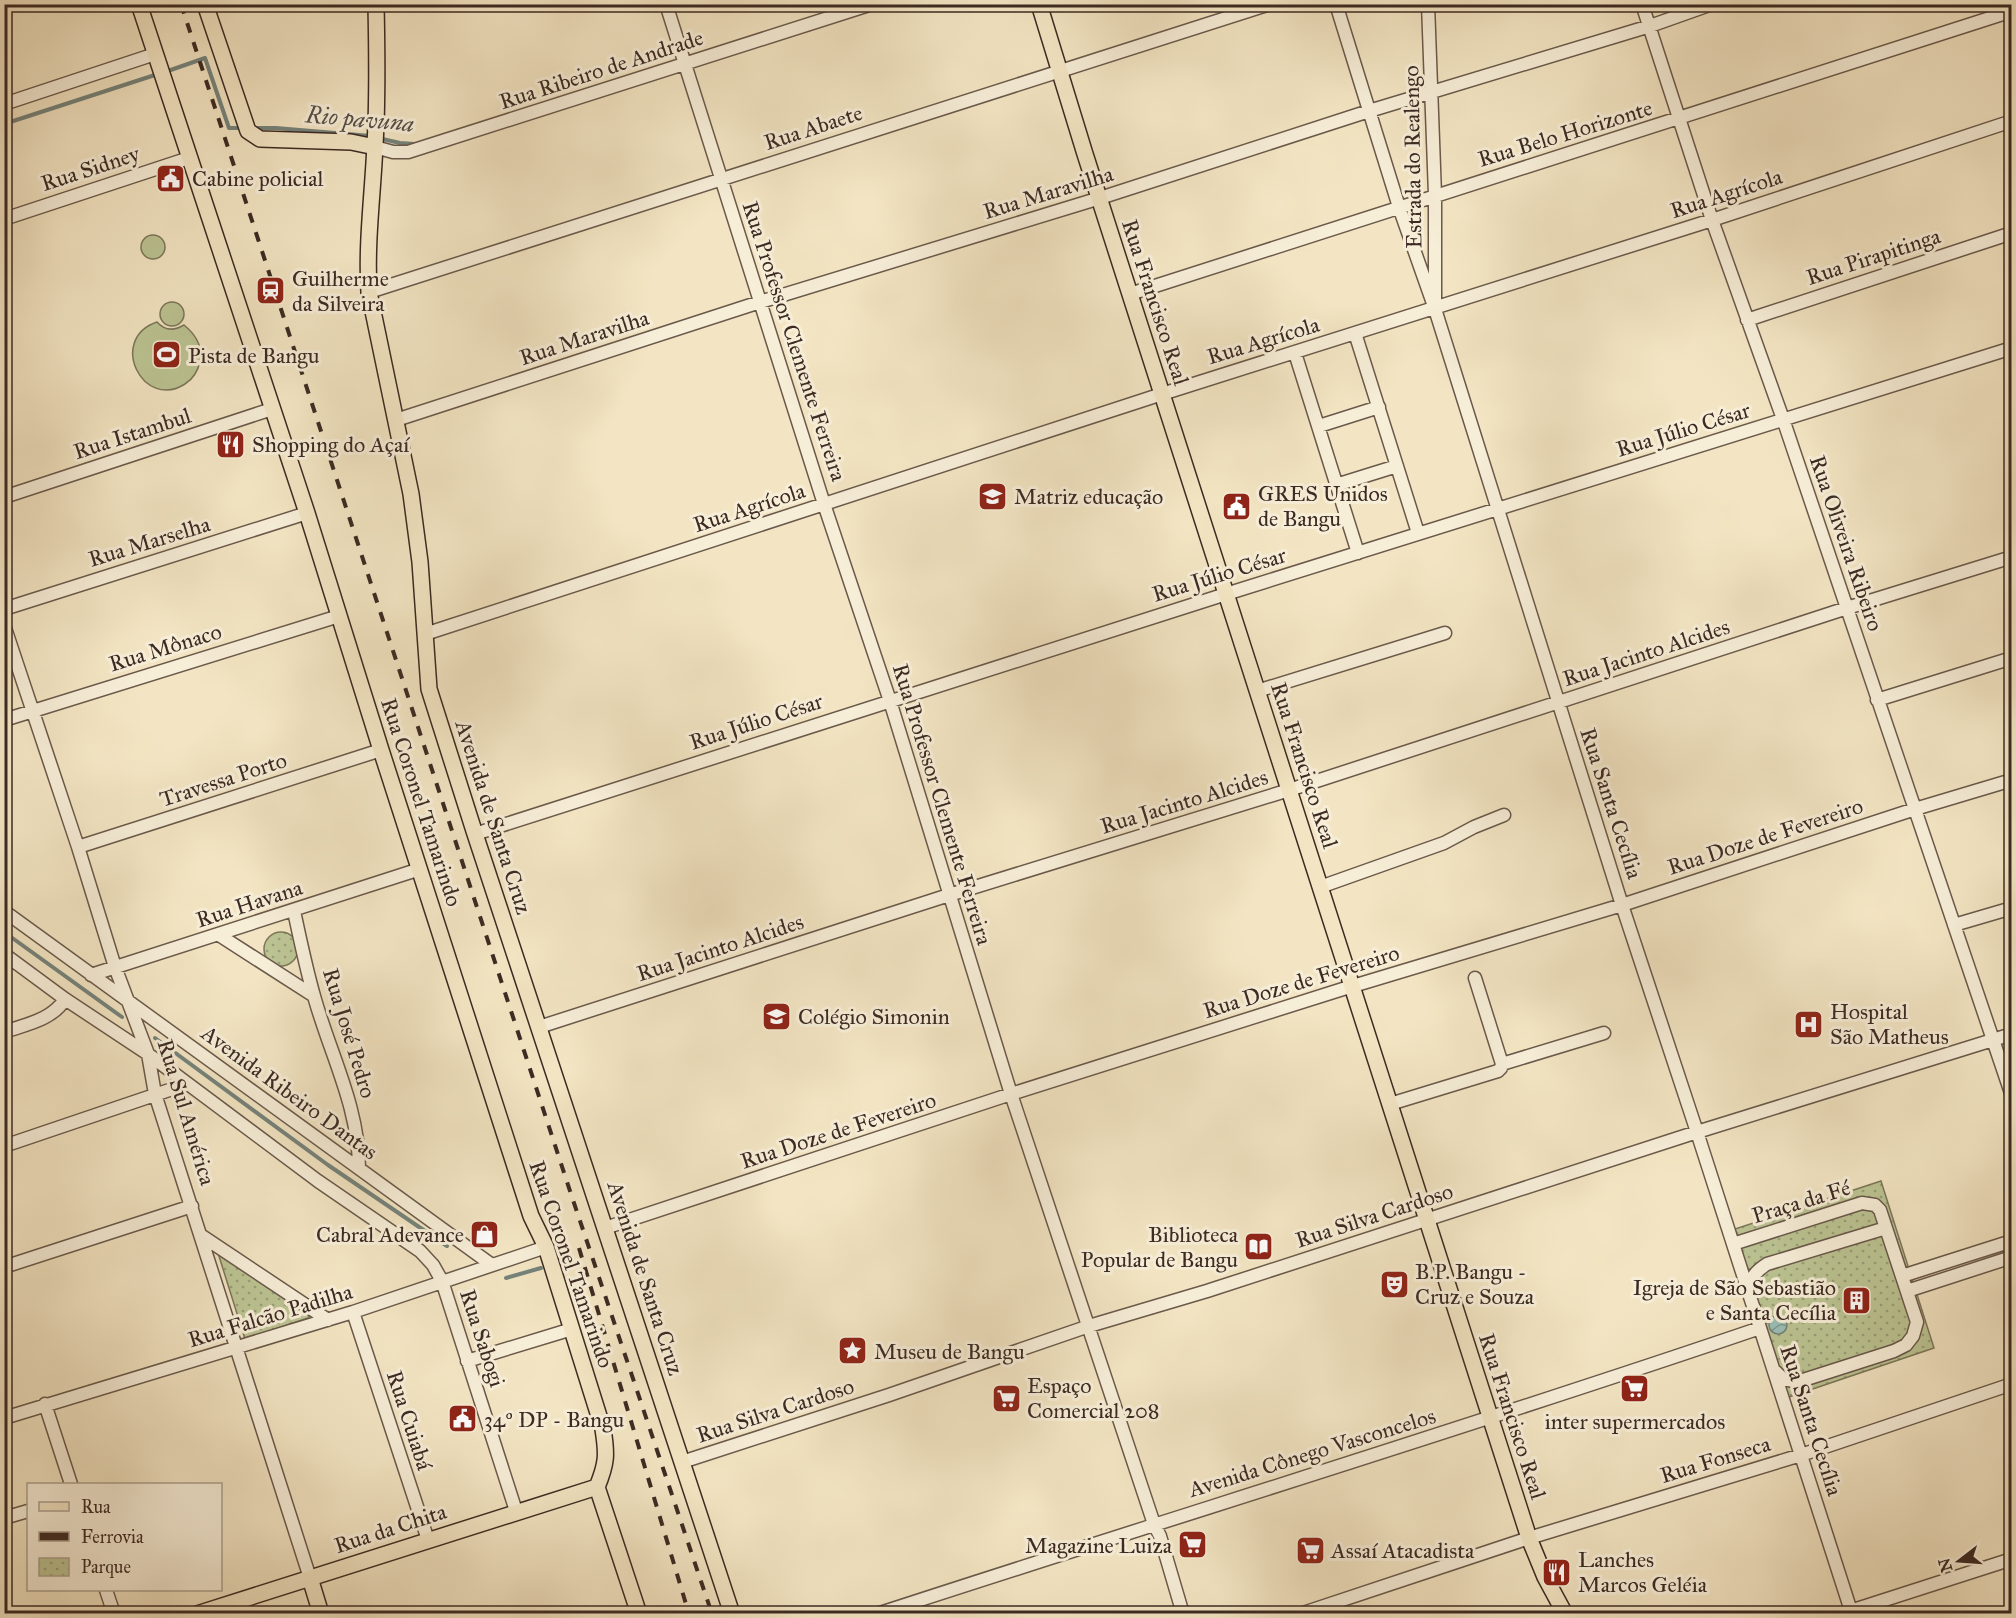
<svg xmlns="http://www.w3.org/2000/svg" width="2016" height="1618" font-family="'IM FELL Great Primer',serif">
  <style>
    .green { fill: #bcc493; stroke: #7c775b; stroke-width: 1.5 }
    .park { fill: url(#park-dots); stroke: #7c775b; stroke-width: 1.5 }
    .water { fill: url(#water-waves); stroke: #75837b; stroke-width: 1.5 }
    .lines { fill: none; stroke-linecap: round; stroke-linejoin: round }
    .stream { stroke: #75837b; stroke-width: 4 }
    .minor-casing { stroke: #6a594b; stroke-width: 15 }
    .major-casing { stroke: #3c2a23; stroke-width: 18 }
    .minor { stroke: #f7eed8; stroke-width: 12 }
    .major { stroke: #f3e5c3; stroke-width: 15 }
    .rail { stroke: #3c2a23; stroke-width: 4; stroke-dasharray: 10 10; stroke-linecap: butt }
    .labels { text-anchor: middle; stroke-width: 6; stroke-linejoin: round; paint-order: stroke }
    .street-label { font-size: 22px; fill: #3c2a23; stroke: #f7eed8 }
    .poi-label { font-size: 22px; fill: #3c2a23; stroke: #f7eed8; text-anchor: start }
    .water-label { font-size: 24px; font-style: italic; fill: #544f48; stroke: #f7eed8 }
  </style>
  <defs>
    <pattern id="park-dots" width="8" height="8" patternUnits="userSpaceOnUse" patternTransform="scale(1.5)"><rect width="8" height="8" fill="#bcc493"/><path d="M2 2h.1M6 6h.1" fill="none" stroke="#9a9f78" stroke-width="1.8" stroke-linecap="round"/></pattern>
    <pattern id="water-waves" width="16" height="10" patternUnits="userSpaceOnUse" patternTransform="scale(1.5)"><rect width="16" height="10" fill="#9bbfb6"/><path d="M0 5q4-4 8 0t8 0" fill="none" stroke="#809b94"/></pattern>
  </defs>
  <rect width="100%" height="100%" fill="#f3e5c3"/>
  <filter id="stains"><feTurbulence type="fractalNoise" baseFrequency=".00333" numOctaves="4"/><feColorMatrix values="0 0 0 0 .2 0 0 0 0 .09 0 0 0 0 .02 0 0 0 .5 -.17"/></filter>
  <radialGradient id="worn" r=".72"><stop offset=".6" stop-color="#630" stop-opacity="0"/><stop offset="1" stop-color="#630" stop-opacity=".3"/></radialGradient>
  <path class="green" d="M141 247a12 12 0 1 1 24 0a12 12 0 1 1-24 0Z
    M160 314a12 12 0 1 1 24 0a12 12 0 1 1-24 0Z
    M157 322C165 331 174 331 184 325 195 334 203 346 200 361 198 371 193 379 185 384 143 411 107 339 157 322Z"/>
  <path class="park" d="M264 949a17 17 0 1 1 34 0a17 17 0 1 1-34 0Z
    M1881 1181 1934 1348 1783 1399 1729 1231Z
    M218 1253 311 1317 245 1339Z"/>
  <path class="water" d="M1769 1325a9 9 0 1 1 18 0a9 9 0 1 1-18 0Z"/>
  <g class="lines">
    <path class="stream" d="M165 72 205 58 229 128H243
      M4 124 158 74
      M253 128H276L371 136
      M378 138 400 143 415 144
      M4 932 122 1017
      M155 1038 328 1165 447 1246
      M506 1278 541 1268"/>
    <defs>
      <path id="minor" d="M666 4 824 504 890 701 1011 1094 1154 1524 1160 1536 1183 1614
        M1336 4 1399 207 1435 309 1622 905 1697 1132 1852 1614
        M1428 4 1435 195V299
        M1642 4 1712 220 1783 419 2012 1096
        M4 104 155 54
        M375 147 393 152H408L872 4
        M4 219 189 158
        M369 292 1270 4
        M1130 294 2012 11
        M1747 320 2012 233
        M1355 333 1418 533
        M1295 353 1358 553
        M396 420 760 302 1100 198 1369 111 1650 26 1712 4
        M1319 426 1379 407
        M1336 485 1397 466
        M4 497 272 409
        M4 609 307 513
        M4 625 78 847 115 967 148 1054 155 1094 310 1578
        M425 634 1162 394 1712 220 2012 121
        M1257 691 1445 633
        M1877 700 2012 658
        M4 720 339 616
        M475 834 1226 594 2012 348
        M78 847 381 750
        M1320 887 1444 843 1474 827 1504 815
        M4 911 492 1265
        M294 911C300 939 306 968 314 996 330 1054 359 1107 359 1168
        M1954 925 2012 908
        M219 935 314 996
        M4 954 65 999 148 1054 318 1181 420 1251 433 1265 442 1281 516 1511
        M91 975 420 869
        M539 1027 949 895 1289 790 1847 608 2012 557
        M4 1032C27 1024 52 1020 65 999
        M1502 1064 1604 1033
        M1390 1104 1498 1071 1501 1068 1502 1064 1475 978
        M4 1146 187 1084
        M605 1228 1011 1094 1343 989 1622 905 1915 809 2012 780
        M202 1236 328 1320
        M1733 1244 1862 1203 1875 1205 1880 1210 1917 1322 1913 1336 1906 1345 1894 1351 1797 1382 1783 1379 1774 1370
        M4 1267 192 1206
        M1902 1276 2012 1241
        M1748 1290C1751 1277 1756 1271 1767 1264L1886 1228
        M1907 1291 2012 1257
        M353 1312 428 1540
        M467 1361 572 1329
        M45 1404 71 1484
        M4 1418 353 1312 546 1247
        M682 1462 889 1395 1089 1326 1207 1291 1697 1132 2012 1034
        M4 1518 28 1511
        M106 1590 114 1614
        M877 1614C1171 1518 1467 1428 1760 1328
        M1300 1614 1529 1538 1801 1455 2012 1384
        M1841 1614 2012 1559"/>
      <path id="major" d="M139 4 307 513 381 750 531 1216 546 1247 603 1429C607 1454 607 1463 597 1487L639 1614
        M205 4 248 131 260 139 351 142 375 147
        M376 4C377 51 378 97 375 144 373 193 366 242 369 292L411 494 420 562 429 689 475 834 732 1614
        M1039 4 1085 154 1529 1538 1545 1577 1565 1614
        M310 1578 321 1614
        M197 1614 597 1487"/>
    </defs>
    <use href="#minor" class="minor-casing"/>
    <use href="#major" class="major-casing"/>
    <use href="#minor" class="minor"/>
    <use href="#major" class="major"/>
    <path class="rail" d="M181 4 571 1194 712 1614
      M579 1248 689 1614"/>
  </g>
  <defs>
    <symbol id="civic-square" viewBox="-11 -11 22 22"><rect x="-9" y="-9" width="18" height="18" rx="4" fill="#8f2418" stroke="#f7eed8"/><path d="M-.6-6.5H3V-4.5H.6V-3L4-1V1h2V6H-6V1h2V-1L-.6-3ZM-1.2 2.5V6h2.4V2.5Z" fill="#fff"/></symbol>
    <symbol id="station-square" viewBox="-11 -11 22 22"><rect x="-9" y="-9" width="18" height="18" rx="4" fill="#8f2418" stroke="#f7eed8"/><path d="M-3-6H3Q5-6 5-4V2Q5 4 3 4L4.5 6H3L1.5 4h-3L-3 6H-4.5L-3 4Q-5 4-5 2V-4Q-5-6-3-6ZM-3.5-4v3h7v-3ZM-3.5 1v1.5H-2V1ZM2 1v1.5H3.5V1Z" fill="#fff"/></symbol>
    <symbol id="stadium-square" viewBox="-11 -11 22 22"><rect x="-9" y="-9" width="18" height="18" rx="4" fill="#8f2418" stroke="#f7eed8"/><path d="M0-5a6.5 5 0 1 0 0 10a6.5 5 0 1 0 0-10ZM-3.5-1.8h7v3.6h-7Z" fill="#fff"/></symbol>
    <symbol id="restaurant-square" viewBox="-11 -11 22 22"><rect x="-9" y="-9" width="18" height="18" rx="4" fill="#8f2418" stroke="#f7eed8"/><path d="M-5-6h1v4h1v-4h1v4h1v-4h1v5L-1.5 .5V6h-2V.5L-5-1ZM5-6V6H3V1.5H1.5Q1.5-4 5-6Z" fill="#fff"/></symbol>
    <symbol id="school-square" viewBox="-11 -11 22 22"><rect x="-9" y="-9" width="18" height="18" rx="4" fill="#8f2418" stroke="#f7eed8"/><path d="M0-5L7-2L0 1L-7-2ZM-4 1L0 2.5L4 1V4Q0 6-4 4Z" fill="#fff"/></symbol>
    <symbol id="hospital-square" viewBox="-11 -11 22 22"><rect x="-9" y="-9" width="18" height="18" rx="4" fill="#8f2418" stroke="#f7eed8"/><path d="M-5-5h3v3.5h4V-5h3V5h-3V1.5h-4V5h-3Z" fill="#fff"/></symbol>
    <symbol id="shop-square" viewBox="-11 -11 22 22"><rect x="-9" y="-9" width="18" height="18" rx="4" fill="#8f2418" stroke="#f7eed8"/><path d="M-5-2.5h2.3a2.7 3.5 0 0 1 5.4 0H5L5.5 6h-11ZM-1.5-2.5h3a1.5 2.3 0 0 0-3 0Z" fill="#fff"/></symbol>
    <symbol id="library-square" viewBox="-11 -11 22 22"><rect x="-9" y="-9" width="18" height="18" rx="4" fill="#8f2418" stroke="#f7eed8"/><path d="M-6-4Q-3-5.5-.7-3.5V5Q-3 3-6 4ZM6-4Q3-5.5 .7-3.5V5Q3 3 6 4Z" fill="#fff"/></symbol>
    <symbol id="theatre-square" viewBox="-11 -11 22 22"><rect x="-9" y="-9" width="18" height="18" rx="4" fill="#8f2418" stroke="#f7eed8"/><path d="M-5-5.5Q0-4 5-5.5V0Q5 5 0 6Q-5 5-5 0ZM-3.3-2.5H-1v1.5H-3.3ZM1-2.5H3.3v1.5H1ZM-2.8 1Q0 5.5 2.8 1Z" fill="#fff"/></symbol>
    <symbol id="building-square" viewBox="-11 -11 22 22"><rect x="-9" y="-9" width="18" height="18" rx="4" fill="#8f2418" stroke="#f7eed8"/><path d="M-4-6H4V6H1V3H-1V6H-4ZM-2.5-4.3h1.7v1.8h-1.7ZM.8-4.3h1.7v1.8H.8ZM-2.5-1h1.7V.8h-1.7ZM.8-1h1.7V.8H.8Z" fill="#fff"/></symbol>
    <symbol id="sight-square" viewBox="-11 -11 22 22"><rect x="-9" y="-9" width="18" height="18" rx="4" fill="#8f2418" stroke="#f7eed8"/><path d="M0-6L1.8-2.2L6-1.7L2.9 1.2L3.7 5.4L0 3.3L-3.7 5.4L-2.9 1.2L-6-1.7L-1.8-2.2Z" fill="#fff"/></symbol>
    <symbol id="supermarket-square" viewBox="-11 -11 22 22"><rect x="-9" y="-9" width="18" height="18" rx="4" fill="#8f2418" stroke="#f7eed8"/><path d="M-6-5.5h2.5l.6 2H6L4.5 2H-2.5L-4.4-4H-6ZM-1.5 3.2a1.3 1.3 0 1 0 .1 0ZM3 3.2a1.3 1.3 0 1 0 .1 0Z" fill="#fff"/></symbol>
  </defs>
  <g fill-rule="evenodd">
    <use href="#civic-square" x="154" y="162" width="33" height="33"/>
    <use href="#station-square" x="254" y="274" width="33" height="33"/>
    <use href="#stadium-square" x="150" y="338" width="33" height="33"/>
    <use href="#restaurant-square" x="214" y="428" width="33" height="33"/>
    <use href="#school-square" x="976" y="480" width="33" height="33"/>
    <use href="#civic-square" x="1220" y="490" width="33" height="33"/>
    <use href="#school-square" x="760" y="1000" width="33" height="33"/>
    <use href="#hospital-square" x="1792" y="1008" width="33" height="33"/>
    <use href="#shop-square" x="468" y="1218" width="33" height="33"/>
    <use href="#library-square" x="1242" y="1230" width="33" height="33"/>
    <use href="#theatre-square" x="1378" y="1268" width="33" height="33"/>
    <use href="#building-square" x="1840" y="1284" width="33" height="33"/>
    <use href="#sight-square" x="836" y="1334" width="33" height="33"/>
    <use href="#supermarket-square" x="1618" y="1372" width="33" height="33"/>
    <use href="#supermarket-square" x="990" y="1382" width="33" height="33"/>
    <use href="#civic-square" x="446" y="1402" width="33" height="33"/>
    <use href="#supermarket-square" x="1176" y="1528" width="33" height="33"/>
    <use href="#supermarket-square" x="1294" y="1534" width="33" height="33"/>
    <use href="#restaurant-square" x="1540" y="1556" width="33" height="33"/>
  </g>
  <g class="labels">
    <g class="street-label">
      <text transform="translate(601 69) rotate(-18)" y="8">Rua Ribeiro de Andrade</text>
      <text transform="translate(813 127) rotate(-18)" y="8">Rua Abaete</text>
      <text transform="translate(1565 133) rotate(-17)" y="8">Rua Belo Horizonte</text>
      <text transform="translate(1412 157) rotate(-91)" y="8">Estrada do Realengo</text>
      <text transform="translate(90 168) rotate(-18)" y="8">Rua Sidney</text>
      <text transform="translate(1048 192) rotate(-17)" y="8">Rua Maravilha</text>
      <text transform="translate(1726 193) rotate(-18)" y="8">Rua Agrícola</text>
      <text transform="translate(1873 256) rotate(-18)" y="8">Rua Pirapitinga</text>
      <text transform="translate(1156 302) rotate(72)" y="8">Rua Francisco Real</text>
      <text transform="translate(584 337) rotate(-18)" y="8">Rua Maravilha</text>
      <text transform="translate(1263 340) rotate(-17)" y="8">Rua Agrícola</text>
      <text transform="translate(795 341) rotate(72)" y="8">Rua Professor Clemente Ferreira</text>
      <text transform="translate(1683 429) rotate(-17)" y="8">Rua Júlio César</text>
      <text transform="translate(132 433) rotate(-18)" y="8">Rua Istambul</text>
      <text transform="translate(749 507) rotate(-18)" y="8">Rua Agrícola</text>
      <text transform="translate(149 541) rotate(-17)" y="8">Rua Marselha</text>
      <text transform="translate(1847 543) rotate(71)" y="8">Rua Oliveira Ribeiro</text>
      <text transform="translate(1219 574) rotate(-17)" y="8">Rua Júlio César</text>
      <text transform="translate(165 647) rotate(-17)" y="8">Rua Mônaco</text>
      <text transform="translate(1646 652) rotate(-18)" y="8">Rua Jacinto Alcides</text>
      <text transform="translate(756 721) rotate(-18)" y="8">Rua Júlio César</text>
      <text transform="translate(1305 765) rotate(72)" y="8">Rua Francisco Real</text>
      <text transform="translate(223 779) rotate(-18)" y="8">Travessa Porto</text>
      <text transform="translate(1184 801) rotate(-17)" y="8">Rua Jacinto Alcides</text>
      <text transform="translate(422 802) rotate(72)" y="8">Rua Coronel Tamarindo</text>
      <text transform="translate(1612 803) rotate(72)" y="8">Rua Santa Cecília</text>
      <text transform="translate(943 804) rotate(73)" y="8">Rua Professor Clemente Ferreira</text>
      <text transform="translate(494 817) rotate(72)" y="8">Avenida de Santa Cruz</text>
      <text transform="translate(1765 836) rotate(-18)" y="8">Rua Doze de Fevereiro</text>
      <text transform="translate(249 903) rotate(-18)" y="8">Rua Havana</text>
      <text transform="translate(720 947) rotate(-18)" y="8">Rua Jacinto Alcides</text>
      <text transform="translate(1301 981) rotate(-17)" y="8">Rua Doze de Fevereiro</text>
      <text transform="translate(350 1033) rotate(73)" y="8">Rua José Pedro</text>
      <text transform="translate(290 1092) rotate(36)" y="8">Avenida Ribeiro Dantas</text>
      <text transform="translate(187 1112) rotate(73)" y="8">Rua Sul América</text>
      <text transform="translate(838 1130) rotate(-18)" y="8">Rua Doze de Fevereiro</text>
      <text transform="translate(1801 1201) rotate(-17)" y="8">Praça da Fé</text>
      <text transform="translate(1374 1215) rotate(-18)" y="8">Rua Silva Cardoso</text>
      <text transform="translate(572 1264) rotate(71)" y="8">Rua Coronel Tamarindo</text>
      <text transform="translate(646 1278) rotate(72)" y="8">Avenida de Santa Cruz</text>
      <text transform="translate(270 1315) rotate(-17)" y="8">Rua Falcão Padilha</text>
      <text transform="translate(483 1338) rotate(72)" y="8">Rua Sabogi</text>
      <text transform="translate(775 1410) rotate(-18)" y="8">Rua Silva Cardoso</text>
      <text transform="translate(1513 1416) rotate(72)" y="8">Rua Francisco Real</text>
      <text transform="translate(410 1420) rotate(72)" y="8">Rua Cuiabá</text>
      <text transform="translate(1812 1420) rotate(72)" y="8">Rua Santa Cecília</text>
      <text transform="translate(1312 1452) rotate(-17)" y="8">Avenida Cônego Vasconcelos</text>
      <text transform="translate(1715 1459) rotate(-17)" y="8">Rua Fonseca</text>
      <text transform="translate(390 1528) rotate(-18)" y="8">Rua da Chita</text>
    </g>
    <g class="poi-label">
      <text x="192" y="186">Cabine policial</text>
      <text x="292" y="286">Guilherme<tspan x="292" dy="25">da Silveira</tspan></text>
      <text x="188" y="363">Pista de Bangu</text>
      <text x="252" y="452">Shopping do Açaí</text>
      <text x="1258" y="501">GRES Unidos<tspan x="1258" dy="25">de Bangu</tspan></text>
      <text x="1014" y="504">Matriz educação</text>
      <text x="1830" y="1019">Hospital<tspan x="1830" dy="25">São Matheus</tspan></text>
      <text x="798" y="1024">Colégio Simonin</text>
      <text x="464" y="1242" text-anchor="end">Cabral Adevance</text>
      <text x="1238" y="1242" text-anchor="end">Biblioteca<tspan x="1238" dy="25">Popular de Bangu</tspan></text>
      <text x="1415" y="1279">B.P. Bangu -<tspan x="1415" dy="25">Cruz e Souza</tspan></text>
      <text x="1836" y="1295" text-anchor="end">Igreja de São Sebastião<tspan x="1836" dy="25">e Santa Cecília</tspan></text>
      <text x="874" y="1359">Museu de Bangu</text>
      <text x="1027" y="1393">Espaço<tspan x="1027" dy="25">Comercial 208</tspan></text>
      <text x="484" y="1427">34º DP - Bangu</text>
      <text x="1635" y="1429" text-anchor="middle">inter supermercados</text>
      <text x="1172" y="1553" text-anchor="end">Magazine Luiza</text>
      <text x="1331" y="1558">Assaí Atacadista</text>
      <text x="1578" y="1567">Lanches<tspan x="1578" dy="25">Marcos Geléia</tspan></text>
    </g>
    <g class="water-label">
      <text transform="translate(360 119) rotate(5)" y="8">Rio pavuna</text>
    </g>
  </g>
  <rect width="2016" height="1618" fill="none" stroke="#f3e5c3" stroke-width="24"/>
  <rect x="6" y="6" width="2004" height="1606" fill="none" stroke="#3c2a23" stroke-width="3"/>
  <rect x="12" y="12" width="1992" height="1594" fill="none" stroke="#3c2a23" stroke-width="1.5"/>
  <rect x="27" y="1483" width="195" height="108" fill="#f7eed8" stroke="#aca090" stroke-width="1.5"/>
  <rect x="39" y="1502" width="30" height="9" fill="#f3e5c3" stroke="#aca090" stroke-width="1.5"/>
  <text x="81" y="1513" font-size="18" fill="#3c2a23">Rua</text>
  <rect x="39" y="1532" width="30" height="9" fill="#3c2a23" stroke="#aca090" stroke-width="1.5"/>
  <text x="81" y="1543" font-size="18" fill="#3c2a23">Ferrovia</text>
  <rect x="39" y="1558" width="30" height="18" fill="url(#park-dots)" stroke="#aca090" stroke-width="1.5"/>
  <text x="81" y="1573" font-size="18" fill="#3c2a23">Parque</text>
  <g transform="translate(1959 1561) rotate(253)" stroke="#f7eed8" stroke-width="4.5" paint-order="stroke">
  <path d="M0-4.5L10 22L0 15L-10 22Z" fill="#3c2a23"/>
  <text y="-9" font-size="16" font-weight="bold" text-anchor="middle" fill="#3c2a23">N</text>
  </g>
  <rect width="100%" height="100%" filter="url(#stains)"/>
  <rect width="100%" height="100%" fill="url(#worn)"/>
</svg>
